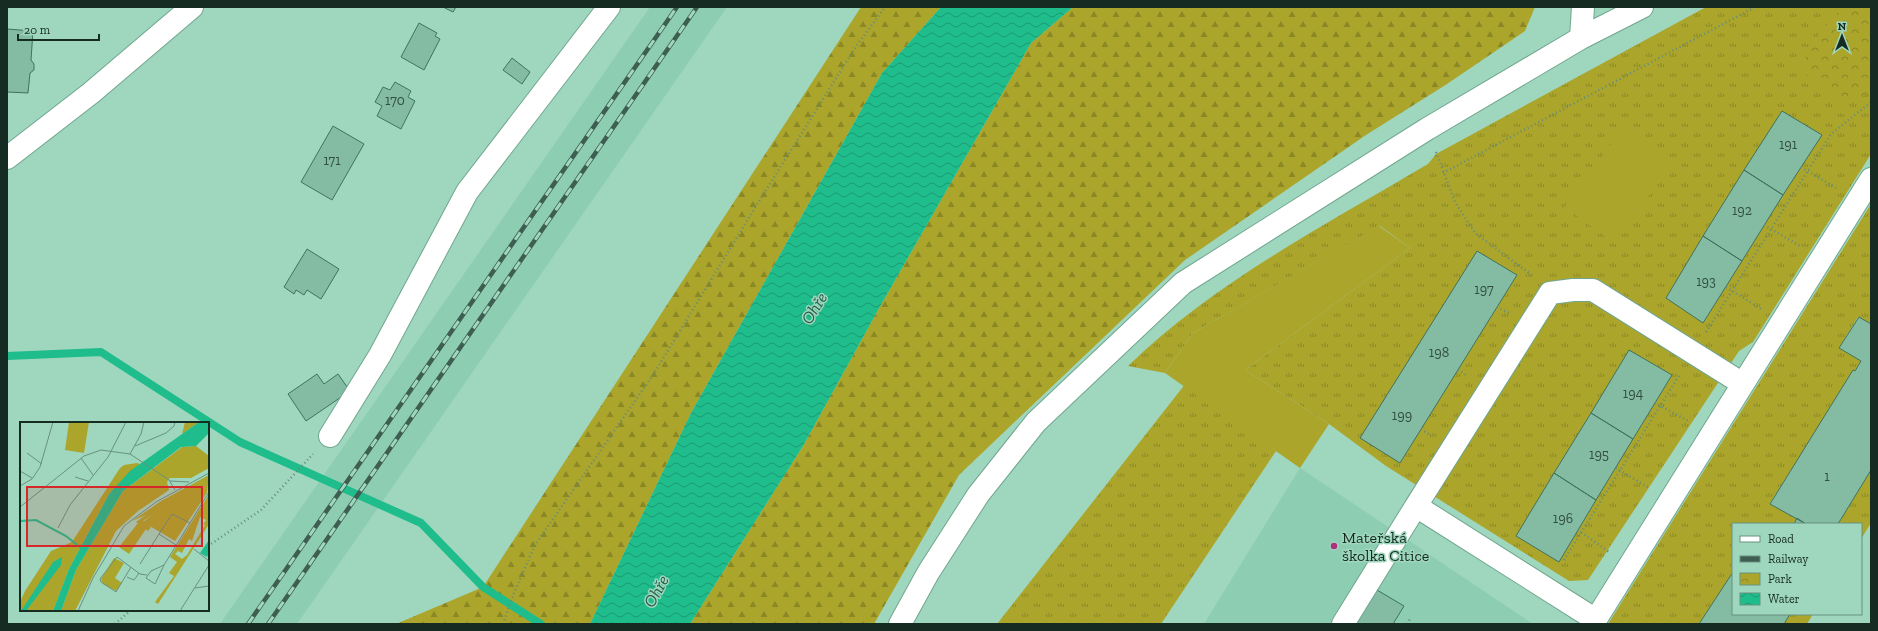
<svg xmlns="http://www.w3.org/2000/svg" width="1878" height="631" font-family="'Zilla Slab',serif">
  <style>
    .built { fill: #8dcdb1 }
    .grass { fill: url(#grass-tufts) }
    .forest { fill: url(#forest-firs) }
    .park { fill: url(#park-crowns) }
    .garden { fill: #aca52c }
    .water { fill: url(#water-waves) }
    .lines { fill: none; stroke-linecap: round; stroke-linejoin: round }
    .stream { stroke: #1fbc8c; stroke-width: 8 }
    .building { fill: #84bba3; stroke: #3e735e }
    .minor-casing { stroke: #70a68f; stroke-width: 24 }
    .path { stroke: #638c7a; stroke-width: 2.5; stroke-dasharray: 1 3; stroke-linecap: butt }
    .minor { stroke: #fff; stroke-width: 22 }
    .rail-casing { stroke: #3e5e51; stroke-width: 4.5 }
    .rail { stroke: #9fd6be; stroke-width: 3; stroke-dasharray: 9; stroke-linecap: butt }
    .poi-dot { fill: #ae3180; stroke: #9fd6be; stroke-width: 1.5 }
    .labels { text-anchor: middle; stroke-width: 3; stroke-linejoin: round; paint-order: stroke }
    .number-label { font-size: 14px; fill: #325043 }
    .poi-label { font-size: 16px; fill: #162c23; stroke: #9fd6be; text-anchor: start }
    .water-label { font-size: 17px; font-style: italic; fill: #255d48; stroke: #9fd6be }
    .inset-river { fill: none; stroke: #1fbc8c; stroke-width: 2 }
    .inset-road { fill: none; stroke: #689280; stroke-width: 1 }
    .view { fill: #d62828; fill-opacity: 0.15; stroke: #d62828; stroke-width: 2 }
    .inset-edge { fill: none; stroke: #162c23; stroke-width: 2 }
  </style>
  <defs>
    <pattern id="grass-tufts" width="24" height="20" patternUnits="userSpaceOnUse"><rect width="24" height="20" fill="#aca52c"/><path d="M3 7l-1-3M5 7V3M7 7l1-3M15 17l-1-3M17 17v-4M19 17l1-3" fill="none" stroke="#8b8725"/></pattern>
    <pattern id="forest-firs" width="22" height="20" patternUnits="userSpaceOnUse"><rect width="22" height="20" fill="#aca52c"/><path d="M5 1l3.5 6h-7zM16 11l3.5 6h-7z" fill="#8b8725"/></pattern>
    <pattern id="park-crowns" width="20" height="18" patternUnits="userSpaceOnUse"><rect width="20" height="18" fill="#aca52c"/><path d="M2 6a3 3 0 1 1 6 0M12 15a3 3 0 1 1 6 0" fill="none" stroke="#8b8725"/></pattern>
    <pattern id="water-waves" width="16" height="10" patternUnits="userSpaceOnUse"><rect width="16" height="10" fill="#1fbc8c"/><path d="M0 5q4-4 8 0t8 0" fill="none" stroke="#1a9972"/></pattern>
  </defs>
  <rect width="100%" height="100%" fill="#9fd6be"/>
  <path class="built" d="M650 7H727L297 624H220Z
    M1300 468 1533 624H1204Z"/>
  <path class="grass" d="M1706 7H1871V154L1753 342 1739 351 1588 580 1569 581 1386 466 1329 424 1245 370 1410 248 1380 226 1193 333 1165 373 1128 366C1215 282 1325 225 1428 164L1436 154Z
    M1871 204V324L1858 317 1839 348 1861 361 1770 503 1797 518 1794 524H1733V572L1699 624H1608Z
    M1186 383 1276 451 1161 624H997Z
    M1871 470V523L1861 539V524H1838Z
    M1790 614H1813L1807 624H1784Z"/>
  <path class="forest" d="M861 7H941L882 73 691 413 590 624H396L483 587Z
    M1073 7H1535L1525 31 1447 84 1366 135 1185 260 959 475 874 624H690L803 446 878 310 1031 43Z"/>
  <path class="park" d="M1842 7H1871V92L1847 102 1798 70 1820 33Z"/>
  <path class="garden" d="M1622 129 1672 164 1614 243 1565 207Z
    M1379 226 1410 248 1245 370 1329 424 1300 468 1165 373 1193 333Z"/>
  <path class="water" d="M941 7H1073L1031 43 878 310 803 446 690 624H590L691 413 882 73Z"/>
  <g class="lines">
    <path class="stream" d="M7 356 101 352 240 442 421 523 483 587 541 624"/>
  </g>
  <path class="building" d="M443 7H456L453 12Z
    M419 23 437 33 435 36 440 39 424 70 401 57Z
    M7 29 33 31 31 60 34 64V70L30 73 28 93 7 92Z
    M512 58 530 72 522 84 503 70Z
    M395 82 411 91 408 97 415 101 401 129 377 116 382 106 375 102 383 87 390 90Z
    M1782 111 1822 135 1783 195 1744 170Z
    M333 126 364 144 332 200 301 182Z
    M1744 170 1783 195 1742 261 1703 236Z
    M1703 236 1742 261 1703 323 1666 298Z
    M307 249 339 269 321 299 307 290 304 295 296 290 294 294 284 287Z
    M1477 251 1517 275 1400 463 1360 438Z
    M1859 317 1871 324V470L1838 524H1806L1770 504 1853 370 1855 371 1861 361 1839 348Z
    M1629 350 1672 375 1633 439 1591 413Z
    M317 374 324 384 338 374 350 391 306 421 288 394Z
    M1591 413 1633 439 1596 500 1554 473Z
    M1554 473 1596 500 1559 562 1516 536Z
    M1797 518 1806 524H1794Z
    M1733 572V614H1790L1784 624H1699Z
    M1372 587 1404 606 1393 624H1349Z"/>
  <g class="lines">
    <defs>
      <path id="minor" d="M1581 38 1583 7
        M7 158 91 93 192 7
        M330 436 380 355 467 192 609 7
        M1596 620 1416 506 1550 293 1573 290H1593L1743 384
        M900 624 928 573 978 495 1036 422 1183 283 1427 129 1581 38 1642 7
        M1343 624 1416 506
        M1593 624 1871 179"/>
    </defs>
    <use href="#minor" class="minor-casing"/>
    <path class="path" d="M1436 152 1455 202 1475 233 1533 276
      M1801 167 1836 188
      M1443 173 1755 7
      M1764 225 1800 246
      M1726 287 1761 309
      M1497 307 1509 313
      M1706 332 1831 134 1871 102
      M1458 370 1468 376
      M1655 403 1690 422
      M1421 429 1431 436
      M1616 468 1649 488
      M1578 530 1609 552
      M208 546 261 510 313 454
      M1564 560 1680 374
      M115 624 131 610
      M503 624 514 593 535 545 653 375 756 206 855 48 885 7
      M1407 624 1410 619"/>
    <use href="#minor" class="minor"/>
    <defs>
      <path id="rail" d="M248 624 677 7
        M268 624 697 7"/>
    </defs>
    <use href="#rail" class="rail-casing"/>
    <use href="#rail" class="rail"/>
  </g>
  <circle class="poi-dot" cx="1334" cy="546" r="4"/>
  <g class="labels">
    <g class="number-label">
      <text x="395" y="105">170</text>
      <text x="1788" y="149">191</text>
      <text x="332" y="165">171</text>
      <text x="1742" y="215">192</text>
      <text x="1706" y="286">193</text>
      <text x="1484" y="294">197</text>
      <text x="1439" y="357">198</text>
      <text x="1633" y="398">194</text>
      <text x="1402" y="420">199</text>
      <text x="1599" y="459">195</text>
      <text x="1827" y="481">1</text>
      <text x="1563" y="523">196</text>
    </g>
    <g class="poi-label">
      <text x="1342" y="543">Mateřská<tspan x="1342" dy="18">školka Citice</tspan></text>
    </g>
    <g class="water-label">
      <text transform="translate(814 308) rotate(-58)" y="6">Ohře</text>
      <text transform="translate(656 591) rotate(-61)" y="6">Ohře</text>
    </g>
  </g>
  <g transform="translate(20 422)">
    <rect width="189" height="189" fill="#9fd6be"/>
    <path d="M165 0H179L162 12ZM189 53 187 71 155 119 123 100 138 88 112 99 141 79ZM189 72V102L138 182 135 180 154 154 149 151 157 140 150 135ZM180 95 186 98 183 102 185 103 167 133 162 137 155 132 158 129 162 131 169 117 172 119ZM118 101 126 107 109 132 99 125ZM94 136 104 141 95 156 102 161 96 169 83 162 81 157Z" fill="#aca52c" fill-rule="evenodd"/>
    <path d="M176 24 189 34V46L171 56H150L147 60 149 68 118 89 96 109 55 189H41L56 148 103 69 162 25ZM117 41 120 42 89 72 49 147 33 189H0V180L5 169 31 129 52 120 100 46 104 43Z" fill="#aca52c"/>
    <path d="M49 0H69L64 31 45 28ZM136 86 139 88 123 99 131 105 128 109 116 100Z" fill="#aca52c"/>
    <path d="M179 0H189V11L176 24 161 25 103 69 56 148 41 189H33L49 147 89 72 110 49ZM189 118V131L187 135 180 131ZM42 135 41 143 6 189H1L33 140Z" fill="#1fbc8c"/>
    <path class="inset-river" d="M0 99 16 98 46 114 61 126"/>
    <path class="inset-road" d="M115 24 146 11 154 4 155 0M7 31 22 42M110 32 121 12 124 0M61 36 73 53M0 49 12 56M55 55 68 59M150 59 169 60M0 64 12 57 20 45 33 0M0 85 64 34 81 28 110 32 149 58 155 68M38 106 50 83 88 35 106 0M156 123 139 112 152 92 170 101M174 127 189 139M120 142 139 112M144 143 189 70M144 143 135 162 126 156 131 149ZM111 145 96 170 81 160 80 157 97 135 120 152 127 153M107 155 114 158 119 151M175 166 189 164M58 189 73 156 104 104 136 80 189 51M160 189 189 143"/>
    <path class="view" d="M7 65H182V124H7Z"/>
    <rect width="189" height="189" class="inset-edge"/>
  </g>
  <rect width="1878" height="631" fill="none" stroke="#162c23" stroke-width="16"/>
  <rect x="1732" y="523" width="130" height="92" fill="#9fd6be" stroke="#689280"/>
  <rect x="1740" y="536" width="20" height="6" fill="#ffffff" stroke="#689280"/>
  <text x="1768" y="543" font-size="12" fill="#162c23">Road</text>
  <rect x="1740" y="556" width="20" height="6" fill="#3e5e51" stroke="#689280"/>
  <text x="1768" y="563" font-size="12" fill="#162c23">Railway</text>
  <rect x="1740" y="573" width="20" height="12" fill="url(#park-crowns)" stroke="#689280"/>
  <text x="1768" y="583" font-size="12" fill="#162c23">Park</text>
  <rect x="1740" y="593" width="20" height="12" fill="url(#water-waves)" stroke="#689280"/>
  <text x="1768" y="603" font-size="12" fill="#162c23">Water</text>
  <g transform="translate(1842 36)" stroke="#9fd6be" stroke-width="3" paint-order="stroke">
  <path d="M0-3L7 15L0 10L-7 15Z" fill="#162c23"/>
  <text y="-6" font-size="11" font-weight="bold" text-anchor="middle" fill="#162c23">N</text>
  </g>
  <path d="M18 34v6h81v-6" fill="none" stroke="#162c23" stroke-width="2"/>
  <text x="24" y="34" font-size="12" fill="#162c23" stroke="#9fd6be" stroke-width="3" paint-order="stroke">20 m</text>
</svg>
